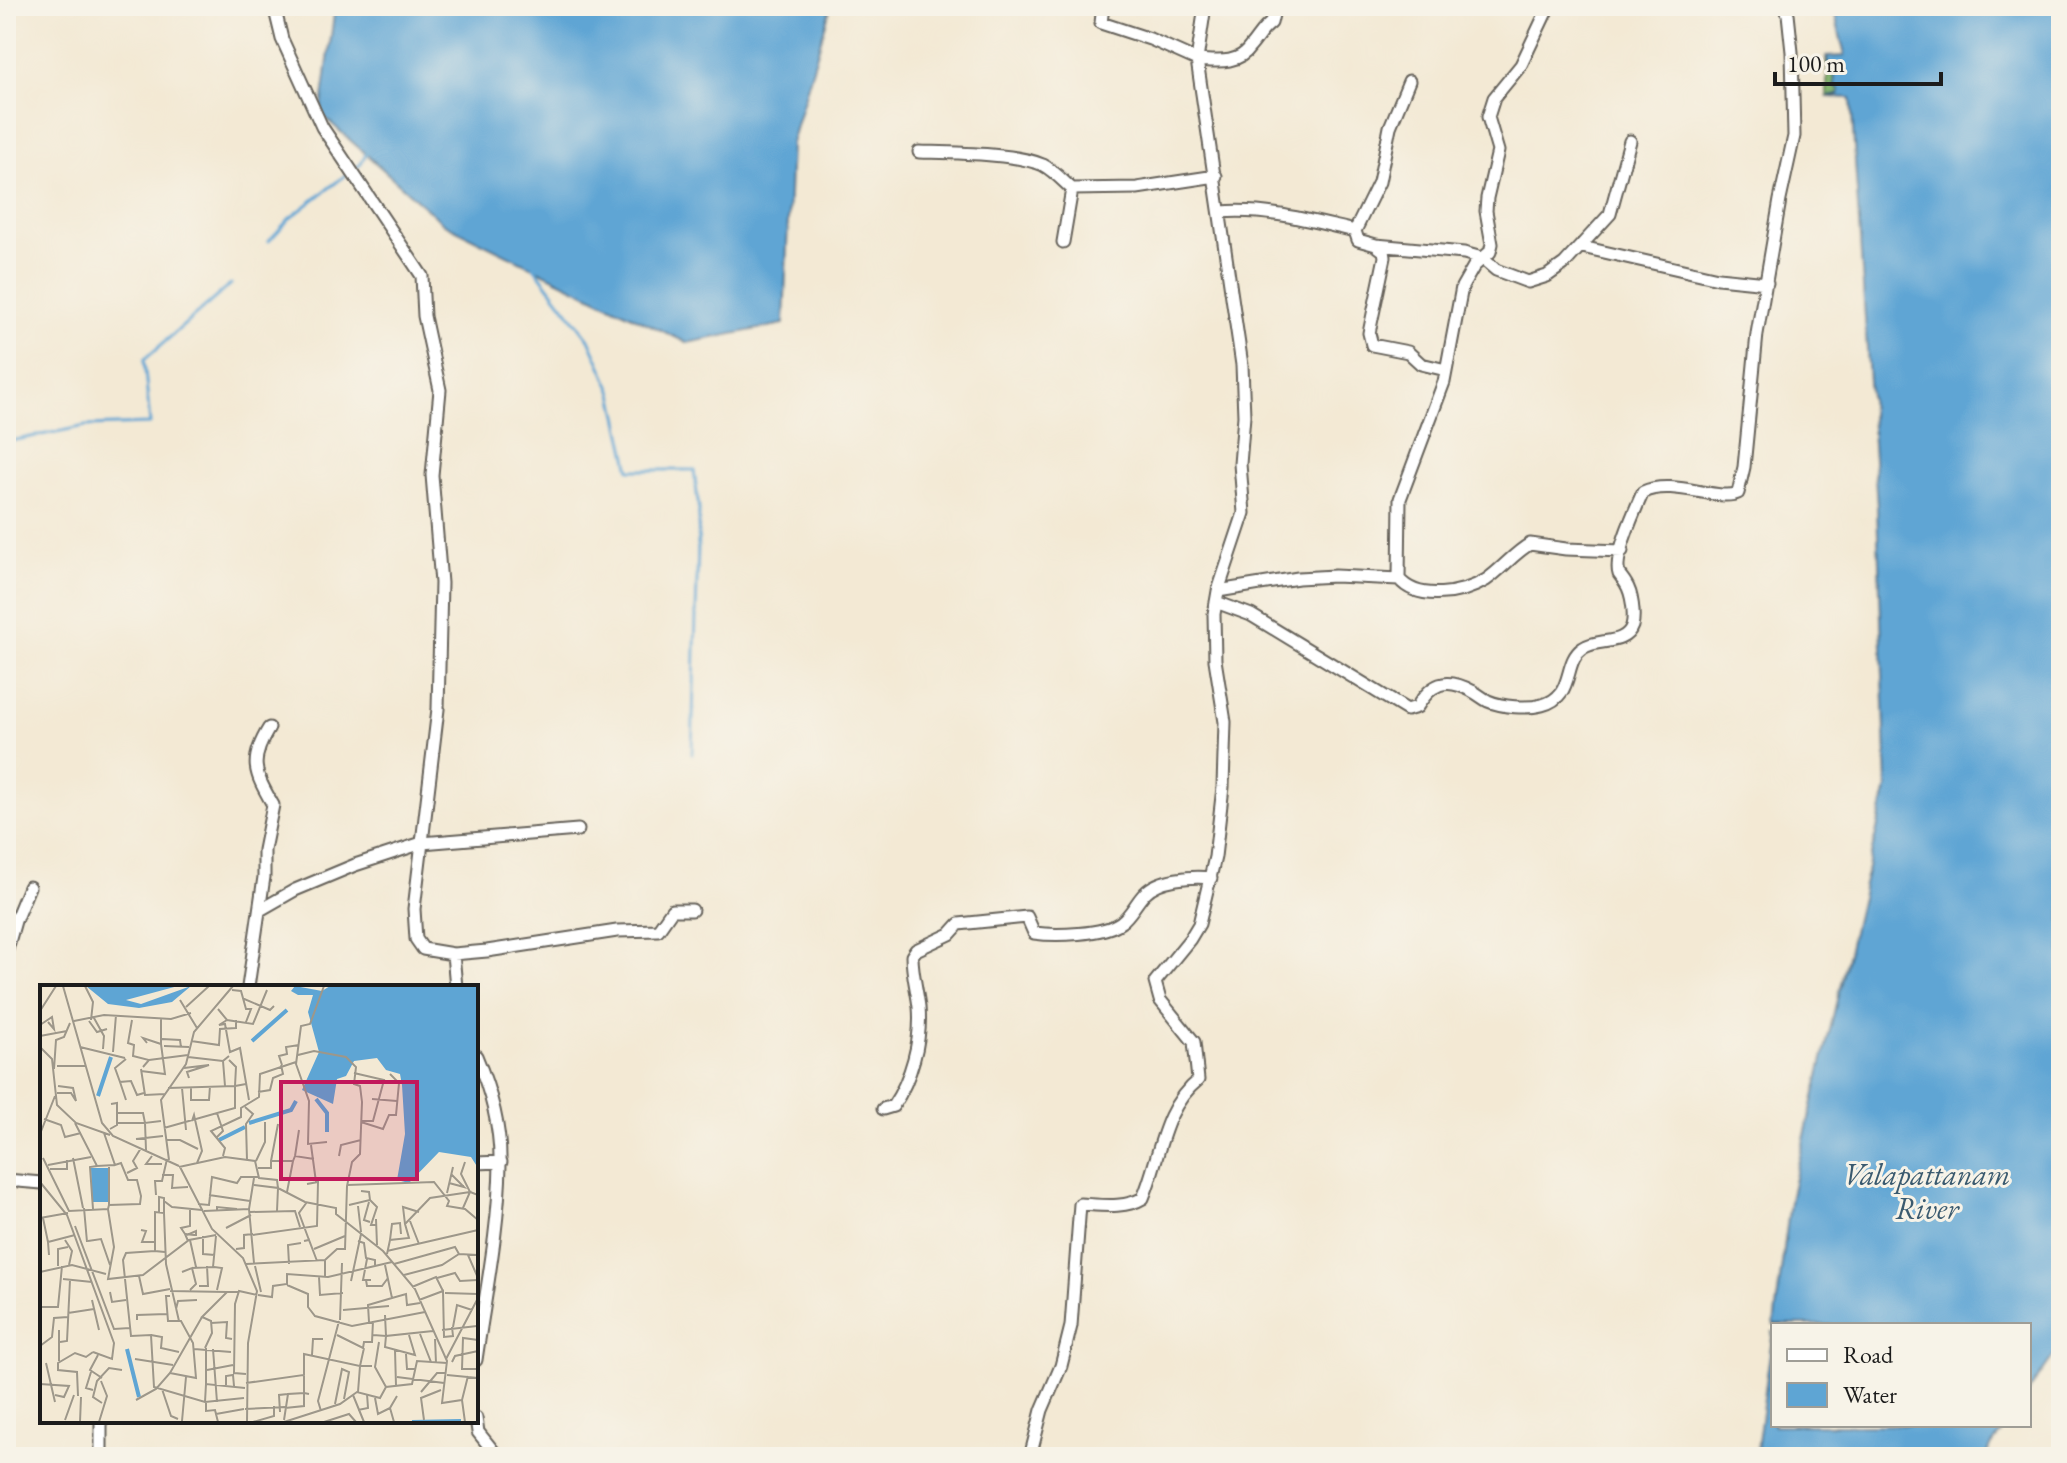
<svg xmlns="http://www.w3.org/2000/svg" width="2067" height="1463" font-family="'EB Garamond',serif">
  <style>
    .forest { fill: #85b671; stroke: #506946; stroke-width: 2 }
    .water { fill: #5ea5d4; stroke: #3d6078; stroke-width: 2 }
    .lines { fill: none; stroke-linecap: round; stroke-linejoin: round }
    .stream { stroke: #5ea5d4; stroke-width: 3 }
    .street-casing { stroke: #67645c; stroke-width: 15 }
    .street { stroke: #fff; stroke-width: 11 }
    .labels { text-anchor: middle; stroke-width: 6; stroke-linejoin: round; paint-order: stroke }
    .water-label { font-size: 30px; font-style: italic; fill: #3a5a6f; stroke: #f7f3e8 }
    .inset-river { fill: none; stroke: #5ea5d4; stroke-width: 4 }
    .inset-road { fill: none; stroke: #9d978a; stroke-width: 2 }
    .view { fill: #c2185b; fill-opacity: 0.15; stroke: #c2185b; stroke-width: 4 }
    .inset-edge { fill: none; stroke: #1c1c1c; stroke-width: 4 }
  </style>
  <rect width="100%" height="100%" fill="#f7f3e8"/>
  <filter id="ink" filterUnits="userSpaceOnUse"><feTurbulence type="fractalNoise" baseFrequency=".0125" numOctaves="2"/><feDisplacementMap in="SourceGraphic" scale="16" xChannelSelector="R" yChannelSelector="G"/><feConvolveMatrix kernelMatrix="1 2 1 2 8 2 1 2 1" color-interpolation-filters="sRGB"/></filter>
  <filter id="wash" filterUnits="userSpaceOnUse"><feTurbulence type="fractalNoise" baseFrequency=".006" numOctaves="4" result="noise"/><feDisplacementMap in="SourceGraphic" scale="32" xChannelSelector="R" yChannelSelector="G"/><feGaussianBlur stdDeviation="1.8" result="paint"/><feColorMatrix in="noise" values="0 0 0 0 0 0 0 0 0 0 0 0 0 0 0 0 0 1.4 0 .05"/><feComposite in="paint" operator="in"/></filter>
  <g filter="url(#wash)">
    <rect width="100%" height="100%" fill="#f3e9d4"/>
    <path class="forest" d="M1827 57 1830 65 1834 64 1835 86 1840 91 1839 95 1827 97Z"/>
    <path class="water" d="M335 6H831L791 143 784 324 687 343 444 224 321 114Z
      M1833 6H2061V1345L2029 1391V1325H1774L1791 1195 1887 787 1877 507 1851 98 1827 97 1839 95 1840 91 1835 86 1834 65H1830L1827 57 1845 56Z
      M1773 1331V1425H2006L1984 1457H1756Z"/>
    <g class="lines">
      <path class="stream" d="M354 169 361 164 366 154
        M269 241 289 219 347 174
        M534 267 589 339 613 393 630 470H694L699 509 692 754
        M6 442 86 426 150 424 144 360 231 284"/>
    </g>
  </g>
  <g filter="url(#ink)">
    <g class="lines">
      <defs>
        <path id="street" d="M274 6 282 39 322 127 422 276 424 316 440 390 432 475 441 583 438 709 414 909 416 939 423 949 453 954 487 951 617 931 658 930 672 910H692
          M1205 6 1197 60C1216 61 1238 65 1250 47 1258 38 1261 30 1271 23L1275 6
          M919 152C950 153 1016 153 1043 165 1053 170 1063 181 1072 189L1137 188 1216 176
          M1221 212C1266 208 1311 221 1355 231L1358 240 1376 245 1384 251 1385 257 1369 333 1372 345 1408 352 1421 364 1446 370
          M1355 231 1379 182 1390 127 1409 81
          M1063 242 1072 189
          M1376 245 1464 253 1482 258 1496 270 1528 282 1547 276 1564 264 1610 214 1630 141
          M1582 247 1718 278 1767 283
          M1399 579C1418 602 1463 594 1486 580 1502 569 1514 553 1530 544L1566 549 1622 551
          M1218 591 1298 578 1335 576 1399 579 1400 499 1444 382 1462 287 1474 266 1490 252 1492 244 1486 211 1487 198 1498 151 1488 117 1494 98 1521 65 1549 6
          M1216 602 1251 615 1407 710 1417 707C1431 684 1445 676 1472 691 1478 694 1482 698 1488 701 1502 707 1527 709 1542 705 1576 696 1562 662 1583 648 1597 638 1625 646 1632 626 1635 615 1632 593 1626 584 1624 580 1621 577 1619 574 1613 557 1636 508 1643 492 1673 478 1718 502 1738 493L1744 467 1757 334 1780 200 1794 136 1792 52 1788 14 1784 6
          M260 910 295 890 355 865 422 843 578 830
          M6 953 15 921 29 887
          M453 954 456 987
          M248 987 264 877V850L273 805C255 773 248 762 269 728
          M476 1056C490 1089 501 1128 500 1164 499 1230 485 1296 476 1360
          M883 1109 893 1106C911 1079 922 1041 919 1007 917 990 912 973 912 956L916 950 950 934 959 924 1027 917 1034 933C1054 936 1104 935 1121 922 1131 915 1136 902 1145 893 1159 878 1192 876 1211 878
          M476 1163 501 1162
          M6 1180 42 1183
          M476 1418 478 1432 498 1457
          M101 1421V1457
          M1030 1457 1042 1410 1061 1366 1071 1326 1080 1204C1100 1205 1125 1209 1143 1198 1160 1158 1162 1109 1198 1080L1194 1042 1160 1000 1155 982 1190 939 1199 924 1215 857 1223 787 1225 722 1215 660 1214 614 1218 591 1244 513 1240 464 1244 416 1242 365 1197 60 1150 39 1101 23 1103 6"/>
      </defs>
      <use href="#street" class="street-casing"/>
      <use href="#street" class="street"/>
    </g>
  </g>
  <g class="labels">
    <g class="water-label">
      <text x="1927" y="1185">Valapattanam<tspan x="1927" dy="34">River</tspan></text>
    </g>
  </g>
  <g transform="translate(40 985)">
    <rect width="438" height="438" fill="#f3e9d4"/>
    <path d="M46 1H138L86 15 101 19 151 1 132 17 99 23 68 19ZM255 1 282 6 290 1H438V183L431 172 399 167 369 198 357 195 365 149 362 100 360 89 346 85 337 73 314 76 306 91 297 94 293 119 262 105 279 67 268 27 273 10H258L251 6ZM51 183H68V217H52Z" fill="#5ea5d4"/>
    <path class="inset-river" d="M212 56 247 25M58 111 71 72M276 114 287 128V147M209 138 251 125 256 116M179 155 205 142M87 364 99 412M372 437 421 436"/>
    <path class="inset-road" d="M23 1 62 138 73 151 139 181M45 1 53 17 51 35M284 1 270 39 261 41 256 79 269 116 268 159 287 157M192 5 201 6 206 24H211L206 37M202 13 230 25 234 21M140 15 157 43M146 22 169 1M178 24 187 35 213 39 227 5M0 26 16 1M54 33 64 51 63 64M92 35 88 58 94 60 93 71 109 75 103 82M187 35 179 40 185 39 190 67 200 63 209 115M34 36 64 30 131 34 151 28M49 36 57 47 67 44M0 40 12 32 14 44 8 37M0 51 27 46M122 54 140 55 141 62M151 56 179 60 180 44 196 43V35M107 58 103 53 121 59V34M124 61 149 62M0 62 12 74 17 120 36 138 70 150M40 62 85 73M73 67 76 30M258 70 274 66 306 72 316 82 314 99 320 101 322 117 320 169 312 177 307 201 305 264H297L285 275M148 72 183 76M109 75 148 70M189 75 196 82 195 101 206 99M242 80 239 71 247 69 246 62 259 60M17 81H45M144 83 169 80 147 87 149 93M14 84 16 55 24 52 30 38M101 84 105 110 125 109M101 86 125 89 121 59M314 88 344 95 333 136H322M80 97 75 83 86 74M185 101 183 76 189 71M142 103 146 145M151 103V115H169L170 101M218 107 230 105 233 93 243 89 241 80M17 108H31L36 116 33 103 18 101M332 114 357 116M86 115 80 97 91 96 97 110 104 108M205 122 213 129 206 139 207 175M77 128H103L105 138 121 136M4 134 21 140 25 152 41 148M152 136 154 130 162 166 157 178M321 137 343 144 349 130H356L359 98 350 89M35 138 57 181 75 180M77 138H105L106 165M124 143 195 123V101L128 103M70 144 77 140V118L71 119M64 148 75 180 81 178 88 195H97L101 211 100 219 69 220 68 224M0 149 15 111M177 152 183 146 177 128M96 154 123 151M126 155H140L158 164M271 160 276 197M112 171 106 179H122M183 171 185 163 171 146 201 132V123L219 112 220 89 256 77M255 171 259 145M299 171 301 160 321 155M3 173 29 226 68 224 74 262 68 294 103 290 149 255 176 250M33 173 43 223M129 175 121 115 146 79 154 47 193 1M216 176 225 157V137M231 176 238 139M425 177 421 189 430 207 438 210M8 180 51 172M69 182V220M139 182 185 172 215 176 219 193 237 195 238 203 265 217 296 223V229L343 266 375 304 407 376 402 418 422 415 425 437M140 182 172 244 203 273 217 306 208 358 207 437M218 183H231V176H253L255 171 274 174M10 184H27V175M87 188 97 183 93 176 101 163M122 190H133L132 203 148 202M214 193 209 224 214 278M0 197 27 230 74 358 72 374 53 367M409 198 424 202 411 189M214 200 238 203 237 226M307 200 394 197 409 216 407 221 425 224 438 235M247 207 253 176M407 208 413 182M116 210 115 196H122L127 174M169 210 210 216M330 215 337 222 331 240H336M124 216 132 222 162 225M267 217 259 228 269 255M329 217 324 235 330 237M158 219 169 220 172 192 197 198 201 192H218M309 220 330 215 329 207 321 206M318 221 321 247M44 223 47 257M53 224 50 182 57 181M164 226 209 224M177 226V222L197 224M210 227 255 226 260 242M119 228V212L124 213V228M0 233 28 228M3 233 8 257M336 234 337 260M370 236 379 259M365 239 363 222 379 227M35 241 74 344 90 343M186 243 211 230M101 245 106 246 102 257H114M145 249 141 243 150 241V224M147 250 156 246V250H154L145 249 148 256M213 250 277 241 278 197 267 199M163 251V269L175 270M25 255 32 266 29 280M150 255 156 282M350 255 352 239 360 238 361 249M48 256 61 254 70 280M264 256 269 255 277 276M318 256 324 258 326 273 335 275V280M196 264 204 263V250L213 249M274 264 305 251M115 266 86 268 83 275 91 351 111 350 114 402 165 417 204 413M347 266 438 245M125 267 115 266V227L124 228 126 279 139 336M347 269 350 255 369 253 365 239 390 213 430 207 423 223M9 270 8 257 35 250M428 270 438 293M327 274 323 295H331M206 279 285 275V292M249 279 248 260 261 258M354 279 415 262 419 269M18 281V264L28 262M215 281 221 307M174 282 182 283 177 305M152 283 173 282 176 251M0 287 32 280 66 289M142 287 152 283 156 299 150 305M364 290 402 280 419 269 438 270M99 291 103 309 130 304M279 292 280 310 303 308M397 293 415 288 420 296 438 295M23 294 52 297M326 295 327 301H342L348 293M311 296 321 249M247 300 268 309V322L275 331 312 341 385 327M159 301H168L167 281M372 302 396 292 403 306M130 306 187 307M70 307 72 317 86 315M405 308 438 309M218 310 232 312 233 301 247 299V289L288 292 352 277M352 313 366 309 367 320 380 318M52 315 59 345M379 315 403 306 404 352 413 351 412 342M0 322H18L22 281M136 324 138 316 157 315M303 325 349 321M28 328 54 324M97 335V330L127 329M300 335 302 278M329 337 328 320 352 313 345 280M171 338 187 337 186 353 192 354M413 342 417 320 432 325M402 345 437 341M380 349 391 377M111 350 122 352 121 363 139 367M297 350 323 363 324 357H332L333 336M333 350 346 351 345 330M369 350 375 370 345 362 346 351 393 346M395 354 396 378M438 355 423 353 422 384H438M20 357 27 356 30 295M339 357 335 382 346 402M0 361 12 352 14 333 28 332M165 363 172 348 171 336 162 332 187 307H199M324 363 320 381H332M154 364 191 367M173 364 177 417M355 365 356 401M366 369 367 384H376M58 370 50 385 62 393M272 370 273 354H283M95 374 133 380M406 374 438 313M19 376V345M412 377 415 371 438 366M6 378 15 417M167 385 193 380M51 387 46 403 53 405M130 388 156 393 153 358 141 336H128L126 311H130M206 389 194 388 195 319 199 306 217 310M407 390 438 393M357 392 404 398M206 398 264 390V369L320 381 318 407M0 399 29 401 24 412 15 410M166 399V363M186 400V391L193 390 194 401M122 404 131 431 138 434M381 407 397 388H406M313 410 324 437M38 411 37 387 18 385V378L35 368 46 372 53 367M335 413 338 429 350 423M96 415 116 404 130 388 162 332M422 415 428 391M165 417 166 399 205 403M166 417V426L175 425 178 437M62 418 53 412 57 396 69 383 82 385M295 419 302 384 309 387 304 414M245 423 264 421V408L269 409M205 424 245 422M318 425 328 423 327 409M281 426 278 416 299 336M240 427 239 410 248 409M176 429 204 424M25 435 34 410M244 435 248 409 264 408V390M384 435 381 413 401 405M142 436 146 392M40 437 41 412M59 437 67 411 61 396M213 437 234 431V421M244 437 300 419 317 407 340 413 346 402 372 399 377 376 407 378M284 437 309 429 316 437M354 437 350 423 357 411"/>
    <path class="view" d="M241 97H377V194H241Z"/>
    <rect width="438" height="438" class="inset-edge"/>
  </g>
  <rect width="2067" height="1463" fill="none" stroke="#f7f3e8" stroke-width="32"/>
  <rect x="1771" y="1323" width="260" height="104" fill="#f7f3e8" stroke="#9f9d96" stroke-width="2"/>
  <rect x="1787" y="1349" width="40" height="12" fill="#ffffff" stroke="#9f9d96" stroke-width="2"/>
  <text x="1843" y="1363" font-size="24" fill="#1c1c1c">Road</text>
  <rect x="1787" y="1383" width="40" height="24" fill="#5ea5d4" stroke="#9f9d96" stroke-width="2"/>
  <text x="1843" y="1403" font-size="24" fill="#1c1c1c">Water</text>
  <path d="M1775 72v12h166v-12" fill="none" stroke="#1c1c1c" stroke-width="4"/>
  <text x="1787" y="72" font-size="24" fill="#1c1c1c" stroke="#f7f3e8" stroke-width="6" paint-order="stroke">100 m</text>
</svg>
